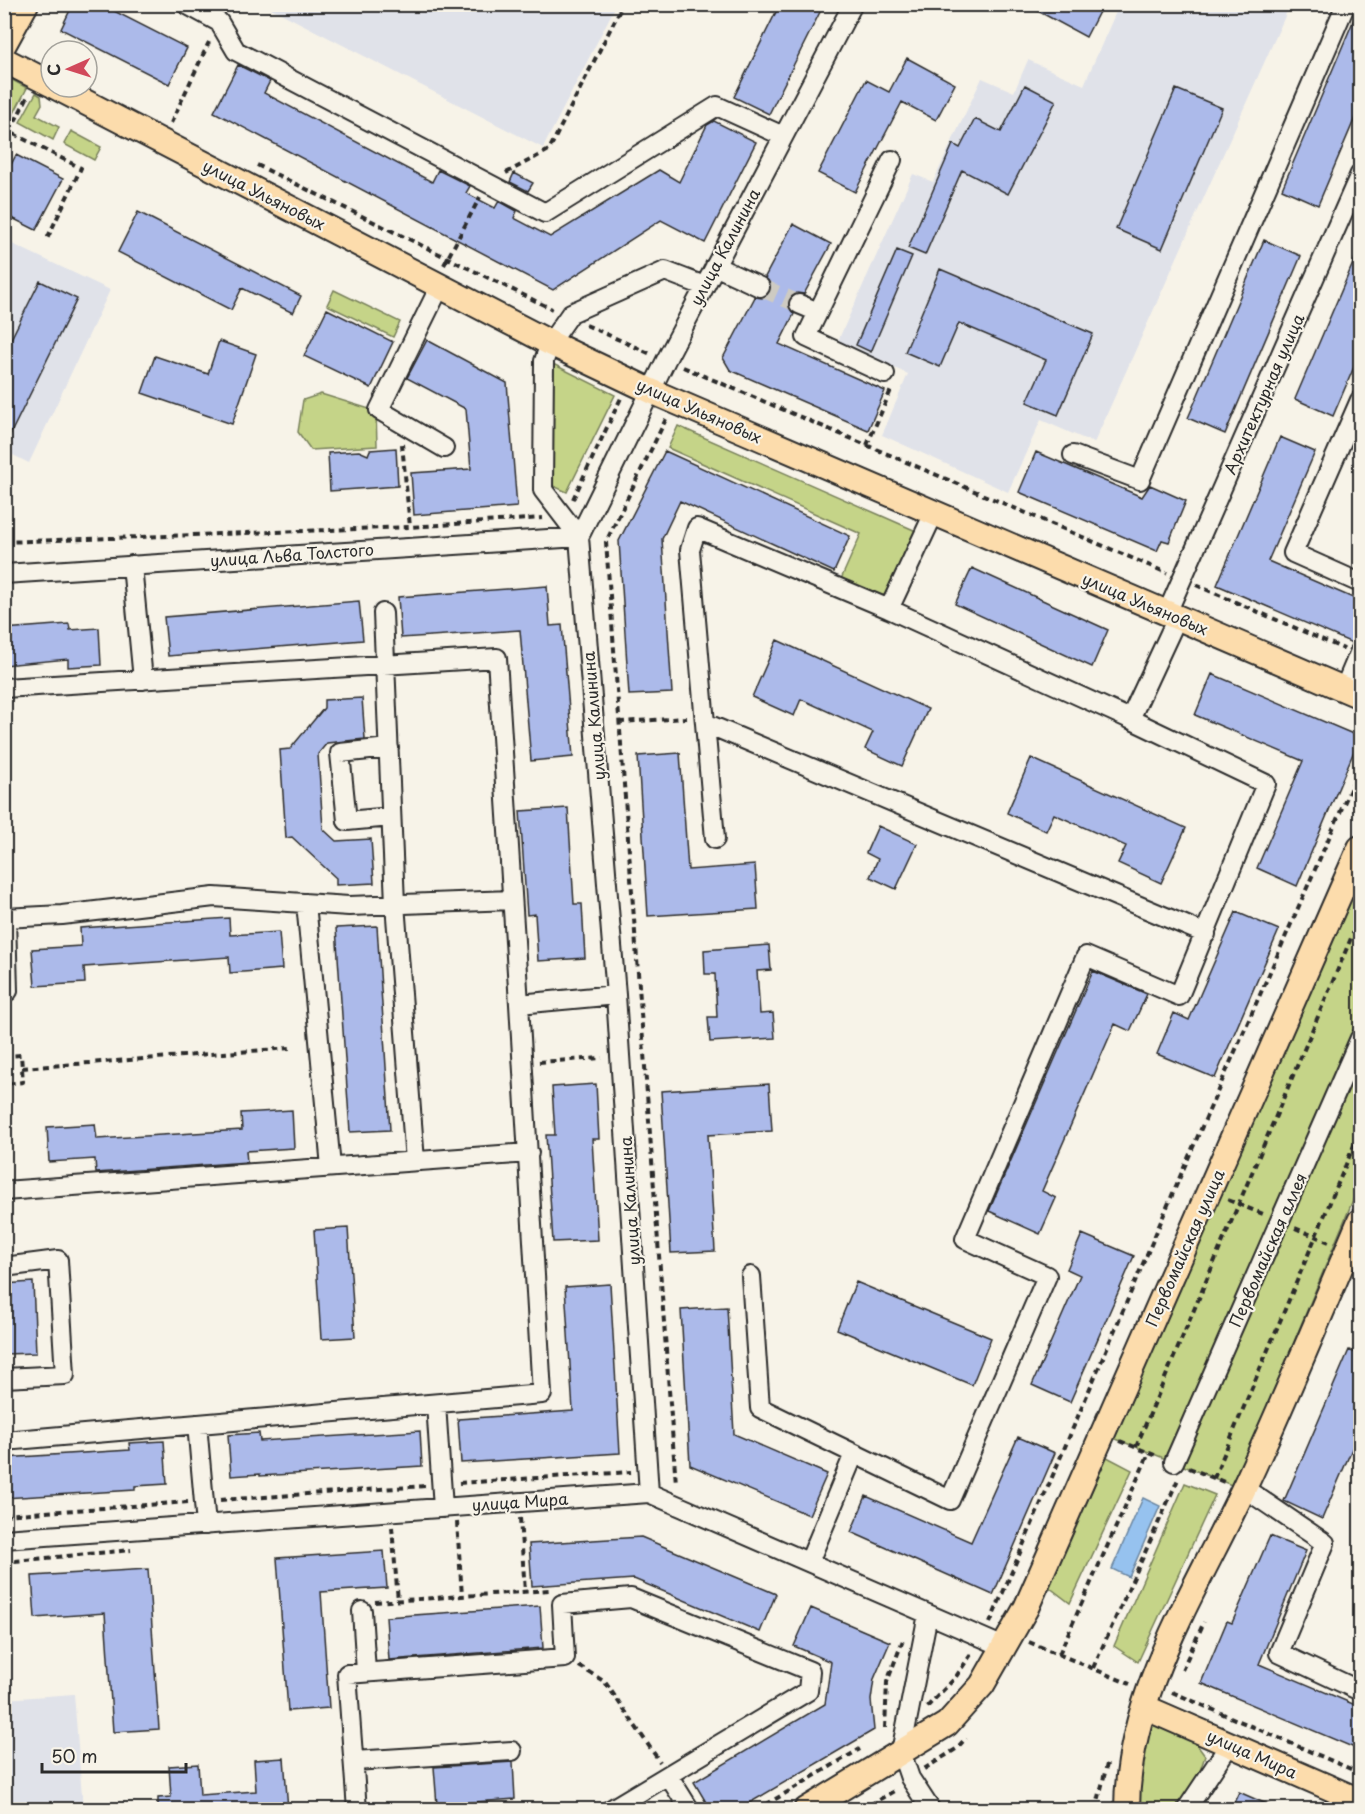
<svg xmlns="http://www.w3.org/2000/svg" width="1365" height="1814" font-family="'Playpen Sans',sans-serif">
  <style>
    .built { fill: #e0e2e9 }
    .green { fill: #c5d488; stroke: #78805a; stroke-width: 1.5 }
    .water { fill: #96c2ef; stroke: #6b86a1; stroke-width: 1.5 }
    .building { fill: #acbaea; stroke: #2b2b2b; stroke-width: 1.5 }
    .lines { fill: none; stroke-linecap: round; stroke-linejoin: round }
    .minor-tunnel { stroke: #cecbc2; stroke-width: 18; stroke-dasharray: 18 9; stroke-linecap: butt }
    .minor-casing { stroke: #2b2b2b; stroke-width: 22 }
    .major-casing { stroke: #2b2b2b; stroke-width: 28 }
    .path { stroke: #2b2b2b; stroke-width: 4; stroke-dasharray: 6 4.5; stroke-linecap: butt }
    .minor { stroke: #f7f3e8; stroke-width: 18 }
    .major { stroke: #fcdcac; stroke-width: 24 }
    .labels { text-anchor: middle; stroke-width: 4.5; stroke-linejoin: round; paint-order: stroke }
    .street-label { font-size: 16px; fill: #2b2b2b; stroke: #f7f3e8 }
  </style>
  <rect width="100%" height="100%" fill="#f7f3e8"/>
  <filter id="ink" filterUnits="userSpaceOnUse"><feTurbulence type="fractalNoise" baseFrequency=".0167" numOctaves="2"/><feDisplacementMap in="SourceGraphic" scale="12" xChannelSelector="R" yChannelSelector="G"/><feConvolveMatrix kernelMatrix="1 2 1 2 8 2 1 2 1" color-interpolation-filters="sRGB"/></filter>
  <g filter="url(#ink)">
    <path class="built" d="M265 5H616L543 148Z
      M1119 5H1290L1094 443 1041 420 1008 492 882 435 908 374 837 343 913 174 933 182 982 78 1014 92 1028 60 1084 85Z
      M4 240 110 290 29 463 5 451Z
      M74 1694 83 1809H5V1699Z"/>
    <path class="green" d="M5 76 27 88 11 119 5 116Z
      M36 93 41 96 42 104 36 115 59 127 53 140 20 122Z
      M71 131 101 147 94 160 64 144Z
      M334 290 400 322 393 337 327 305Z
      M551 363 615 395 567 492 551 485Z
      M321 394 376 411 377 446 311 450 298 432 303 400Z
      M678 426 916 531 887 599 841 579 861 534 668 448Z
      M1360 874V1183L1234 1486 1111 1437Z
      M1107 1457 1132 1470 1070 1603 1049 1587Z
      M1185 1483 1215 1495 1138 1662 1114 1646Z
      M1147 1721 1189 1734 1205 1756 1198 1777 1175 1809 1139 1810V1770Z"/>
    <path class="water" d="M1143 1498 1160 1506 1129 1577 1112 1569Z"/>
    <path class="building" d="M73 4H118L114 11 187 48 169 84 61 29Z
      M780 4H824L769 114 734 97Z
      M1025 4H1103L1086 37Z
      M1360 5V106L1318 205 1282 189Z
      M907 58 955 84 936 120 902 102 855 192 818 173 866 80 889 92Z
      M238 65 270 81 264 93 432 182 438 170 470 186 466 193 495 208 499 201 517 211 514 218 550 237 659 170 679 182 707 125 714 121 756 142 705 243 661 220 553 290 214 112Z
      M1025 85 1056 101 1008 194 962 170 925 255 908 248 953 144 960 148 975 119 1001 132Z
      M1176 89 1222 108 1162 249 1116 229Z
      M16 155 63 179 36 230 4 214V178Z
      M514 173 533 183 528 191 510 182Z
      M138 212 301 296 293 313 242 288 231 310 118 252Z
      M793 224 831 244 804 294 797 293 789 299 788 306 794 314 779 344 885 391 868 430 730 370 723 358 755 297 762 298 770 292 771 285 765 277Z
      M1264 240 1301 256 1225 434 1188 418Z
      M1360 247V353L1333 416 1295 399Z
      M897 250 912 256 871 352 856 345Z
      M940 269 1093 334 1058 415 1027 402 1046 360 959 323 940 367 905 352Z
      M40 281 77 299 4 447V353Z
      M327 309 393 342 371 388 304 356Z
      M427 340 507 383 517 507 414 515 411 473 471 469 466 409 407 378Z
      M219 341 256 354 232 424 142 393 155 356 208 374Z
      M1280 437 1315 452 1268 561 1360 601V633L1358 640 1352 643 1217 585Z
      M396 448 398 486 330 491 328 453 359 451 368 455 370 450Z
      M665 451 850 536 834 572 680 501 662 539 672 693 629 695 619 541Z
      M1036 452 1142 497 1150 485 1186 501 1169 542 1162 540 1157 551 1019 492Z
      M972 568 1108 630 1092 667 955 604Z
      M547 586 550 626 562 625 573 757 531 761 520 630 401 638 398 597Z
      M359 601 363 640 168 656 164 617Z
      M69 624 70 630 99 628 101 665 68 667V659L4 665V629Z
      M777 640 928 709 902 766 865 749 873 732 801 699 794 716 752 697Z
      M1212 674 1360 737 1297 886 1257 868 1303 761 1195 715Z
      M362 698 365 739 327 743 318 754 323 829 336 841 371 839 374 883 336 885V878L292 837 286 838 280 750 290 749 324 708V700Z
      M680 753 688 870 755 865 758 909 648 916 638 756Z
      M1031 758 1186 828 1161 883 1118 863 1126 846 1054 814 1046 831 1007 813Z
      M568 808 574 904H582L585 958 538 961 535 914 527 915 520 811Z
      M878 826 917 844 896 889 870 877 878 859 866 853Z
      M1236 912 1279 930 1215 1078 1157 1054 1174 1013 1189 1020Z
      M229 918 230 935 279 932 282 969 230 973 229 957 84 967 85 983 35 986 32 949 81 946 80 928Z
      M377 926 390 1130 350 1132 336 928Z
      M769 945 771 970 757 971 760 1014 773 1013 775 1038 710 1042 708 1017H717L715 974H705L704 950Z
      M1093 971 1147 994 1130 1031 1115 1024 1042 1191 1056 1198 1040 1234 989 1211Z
      M596 1084 599 1139H592L598 1240 553 1242 546 1135H555L552 1087Z
      M769 1084 772 1131 708 1135 715 1251 671 1253 661 1091Z
      M292 1110 294 1148 246 1151 247 1162 96 1173 95 1159 49 1162 47 1127 95 1124 97 1139 242 1130 241 1113Z
      M348 1228 355 1337 321 1339 314 1230Z
      M1082 1234 1134 1256 1070 1402 1032 1385 1080 1275 1067 1269Z
      M33 1282 36 1353 4 1354V1284Z
      M856 1282 991 1338 972 1385 837 1329Z
      M610 1284 620 1453 461 1463 458 1419 573 1411 565 1287Z
      M727 1307 734 1434 827 1474 809 1515 690 1465 681 1310Z
      M1349 1350 1360 1355V1430L1322 1519 1284 1501Z
      M420 1431 422 1466 260 1476V1474L231 1476 228 1435 259 1433 260 1441Z
      M1018 1437 1055 1453 993 1595 851 1532 866 1496 971 1542Z
      M164 1441 167 1484 135 1486V1490L4 1498V1458L130 1450 129 1443Z
      M1270 1536 1306 1551 1259 1664 1360 1707V1740L1357 1749 1201 1683 1227 1621 1232 1623Z
      M641 1537 776 1594 760 1632 634 1579 532 1586 529 1544Z
      M384 1551 387 1588 321 1592 329 1708 288 1711 277 1558Z
      M148 1569 159 1729 113 1732 105 1613 35 1618 32 1576Z
      M540 1606 543 1648 389 1660 386 1617Z
      M811 1608 890 1642 874 1679 871 1700 874 1730 739 1809H710L694 1782 825 1704 831 1662 794 1646Z
      M284 1758 288 1809H158V1798L171 1797 169 1766 198 1764 200 1795 256 1791 254 1760Z
      M513 1762 515 1799 437 1805 434 1767Z
      M1239 1792 1278 1809H1231Z"/>
    <g class="lines">
      <path class="minor-tunnel" d="M760 287 799 304"/>
      <defs>
        <path id="minor" d="M186 4 219 22 236 51 545 213 717 106 783 136
          M715 266 760 287
          M440 286 379 410 444 448
          M799 304 818 312
          M885 374 806 337 892 160
          M1360 400 1293 553 1360 583
          M1073 455 1140 480 1346 4
          M934 513 889 609 1130 719 1177 618
          M579 537 543 490 544 361 550 343 571 313 665 271 704 286
          M132 565 143 680
          M4 574 579 537
          M383 613 395 904 415 1161
          M1167 613 1360 174
          M4 688 497 658 519 1004
          M1344 689 1360 651
          M705 723 1206 934
          M389 748 340 753 347 821 391 817
          M715 839 690 550 697 528 889 609
          M306 903 331 1167
          M4 918 62 915 214 897 349 906 512 900
          M6 918 8 991
          M4 1191 529 1153
          M4 1267 58 1260 65 1375 4 1378
          M751 1276 760 1408 950 1500 1047 1276 965 1239 1086 956 1179 996 1266 784 1130 719
          M436 1404 443 1508
          M197 1424 206 1525
          M4 1441 542 1394 519 1004 616 995
          M1174 1462 1360 1038
          M1244 1488 1325 1543 1279 1653 1360 1691
          M649 1493 616 995 579 537 666 360 853 4
          M4 1539 649 1493 1004 1647
          M809 1562 854 1454
          M362 1611 366 1672
          M928 1614 901 1752 910 1778 931 1810
          M354 1761 512 1751
          M668 1775 690 1810
          M357 1810 347 1674 565 1658 562 1604 631 1598 810 1671 808 1691 610 1810
          M1186 1810 1230 1744"/>
        <path id="major" d="M4 44 26 4
          M4 60 51 84
          M56 87 550 343 651 391 1360 696
          M1144 1707 1360 1801
          M806 1810 947 1724 982 1685 1026 1608 1360 848
          M1127 1810C1127 1693 1196 1591 1244 1488 1285 1400 1322 1310 1360 1221"/>
      </defs>
      <use href="#minor" class="minor-casing"/>
      <use href="#major" class="major-casing"/>
      <path class="path" d="M171 123 209 42
        M4 129 81 168 46 241
        M10 131 29 94
        M257 165 552 309
        M506 173 549 150 623 4
        M444 265 480 197
        M586 325 651 354
        M683 367 1167 573
        M666 419 606 542 676 1484
        M402 444 410 527
        M867 445 891 390
        M573 499 621 398
        M4 542 410 527 543 518
        M1196 585 1344 649
        M619 722 687 718
        M4 1056 21 1055 23 1082 4 1084
        M539 1062 602 1058
        M22 1068 291 1048
        M1228 1200 1263 1214
        M1295 1228 1329 1242
        M1120 1441 1157 1456
        M1136 1447 1360 917
        M1189 1468 1224 1482
        M1214 1478 1360 1131
        M459 1483 631 1472
        M220 1500 425 1486
        M4 1515 188 1502
        M520 1518 525 1592
        M457 1522 462 1596
        M392 1527 398 1601
        M4 1562 131 1550
        M375 1602 550 1590
        M990 1623 1179 1179 1360 767
        M1029 1642 1130 1684
        M1059 1654 1149 1453
        M579 1666 605 1682 660 1762
        M1093 1668 1179 1477
        M1182 1670 1204 1622
        M1172 1692 1360 1773
        M927 1707 955 1678 972 1653
        M885 1728 887 1682 903 1640
        M924 1769 956 1749 966 1738
        M757 1810 860 1749
        M861 1810 894 1791
        M1096 1810 1107 1764"/>
      <use href="#minor" class="minor"/>
      <use href="#major" class="major"/>
    </g>
  </g>
  <g class="labels">
    <g class="street-label">
      <text transform="translate(264 195) rotate(27)" y="6">улица Ульяновых</text>
      <text transform="translate(725 247) rotate(-62)" y="6">улица Калинина</text>
      <text transform="translate(1264 394) rotate(-66)" y="6">Архитектурная улица</text>
      <text transform="translate(699 411) rotate(24)" y="6">улица Ульяновых</text>
      <text transform="translate(292 555) rotate(-4)" y="6">улица Льва Толстого</text>
      <text transform="translate(1145 604) rotate(23)" y="6">улица Ульяновых</text>
      <text transform="translate(594 716) rotate(-95)" y="6">улица Калинина</text>
      <text transform="translate(630 1201) rotate(-94)" y="6">улица Калинина</text>
      <text transform="translate(1185 1248) rotate(-66)" y="6">Первомайская улица</text>
      <text transform="translate(1268 1250) rotate(-66)" y="6">Первомайская аллея</text>
      <text transform="translate(520 1502) rotate(-4)" y="6">улица Мира</text>
      <text transform="translate(1252 1754) rotate(24)" y="6">улица Мира</text>
    </g>
  </g>
  <rect width="1365" height="1814" fill="none" stroke="#f7f3e8" stroke-width="24"/>
  <rect x="12" y="12" width="1341" height="1790" fill="none" stroke="#2b2b2b" stroke-width="2" filter="url(#ink)"/>
  <g transform="translate(69 69) rotate(267)"><circle r="28" fill="#f7f3e8" stroke="#a5a39c" stroke-width="1.5"/>
  <path d="M0-4.5L10 22L0 15L-10 22Z" fill="#d1495b"/>
  <text y="-9" font-size="16" font-weight="bold" text-anchor="middle" fill="#2b2b2b">С</text>
  </g>
  <path d="M42 1763v9h144v-9" fill="none" stroke="#2b2b2b" stroke-width="3"/>
  <text x="51" y="1763" font-size="18" fill="#2b2b2b" stroke="#f7f3e8" stroke-width="4.5" paint-order="stroke">50 m</text>
</svg>
